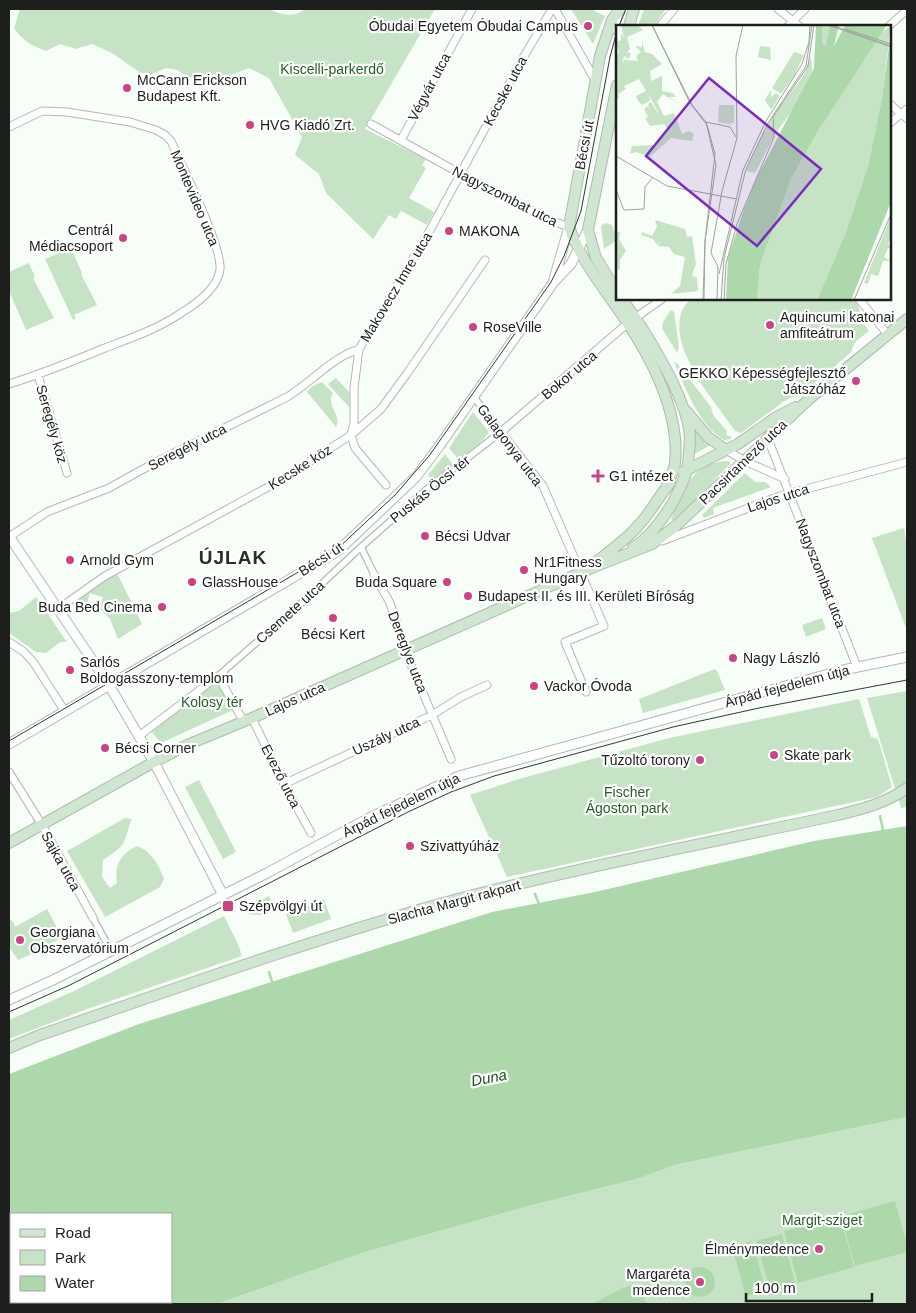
<svg xmlns="http://www.w3.org/2000/svg" width="916" height="1313" font-family="Helvetica,sans-serif">
  <style>
    .green { fill: #c7e3c6 }
    .water { fill: #add8ac; fill-rule: evenodd }
    .lines { fill: none; stroke-linecap: round; stroke-linejoin: round }
    .stream { stroke: #add8ac; stroke-width: 2.5 }
    .pedestrian-casing { stroke: #b3b9b3; stroke-width: 8 }
    .minor-casing { stroke: #b3b9b3; stroke-width: 9 }
    .tertiary-casing { stroke: #b3b9b3; stroke-width: 11 }
    .secondary-casing { stroke: #b3b9b3; stroke-width: 12 }
    .pedestrian { stroke: #fff; stroke-width: 5.5 }
    .minor { stroke: #fff; stroke-width: 7 }
    .tertiary { stroke: #fff; stroke-width: 9 }
    .secondary { stroke: #cfe6d0; stroke-width: 10 }
    .tram { stroke: #343734; stroke-width: 1 }
    .poi-dot { fill: #ca4484; stroke: #fff; stroke-width: 2 }
    .labels { text-anchor: middle; stroke-width: 4.5; stroke-linejoin: round; paint-order: stroke }
    .poi-label { font-size: 14px; fill: #1c1f1c; stroke: #fff; text-anchor: start }
    .park-label { font-size: 14px; fill: #245e27; stroke: #fff }
    .street-label { font-size: 14px; fill: #1c1f1c; stroke: #fff }
    .water-label { font-size: 15px; font-style: italic; fill: #18531d; stroke: #fff }
    .district-label { font-size: 19px; font-weight: bold; letter-spacing: 1px; fill: #2a2f2a; stroke: #fff }
    .inset-road { fill: none; stroke: #9fa49f; stroke-width: 1 }
    .view { fill: #7b2cbf; fill-opacity: 0.15; stroke: #7b2cbf; stroke-width: 2.5 }
    .inset-edge { fill: none; stroke: #1c1f1c; stroke-width: 2.5 }
  </style>
  <rect width="100%" height="100%" fill="#f7fdf7"/>
  <path class="green" d="M20 9H268C282 14 292 19 305 9H435L365 129 426 159 422 165 426 168 409 198 434 212 427 225 401 211 396 219 389 215 373 239 326 193 319 174 295 155 302 137 269 78 249 68 231 75 188 77 177 70 166 68 150 75 139 72 112 53 92 44 76 49 60 44 46 51C32 46 22 40 14 28Z
    M571 9H591L605 16 593 44Z
    M644 9H666L654 26H638Z
    M606 223 612 225 617 240 604 249 601 227 602 225Z
    M71 248 82 273 81 274 97 305 74 315 76 318 73 320 45 259Z
    M29 263 35 277 33 278 54 318 26 330 9 291V272Z
    M691 299H855C862 312 859 318 869 331L855 342 851 352 824 376 805 390 783 402 741 433 735 431 694 374V370C681 350 670 316 691 299Z
    M671 310 674 312 679 347 677 353 662 328 663 322Z
    M674 362 677 363 711 407 713 415 727 431 726 434 728 436H731V439L724 440C698 424 686 389 674 362Z
    M336 378 350 393 349 407 328 384Z
    M322 382 333 393C325 406 342 413 336 427L307 392 311 387Z
    M473 412 489 432 483 440 459 460 449 448Z
    M693 427 711 445 694 454Z
    M445 454 453 465 432 481 428 475Z
    M727 461 730 462V464L676 520H672L671 518C685 490 690 463 727 461Z
    M745 473 755 482H765L771 487 713 508 714 514 704 518 702 515Z
    M904 528 907 548V631L872 538Z
    M118 575 142 624 118 639 110 619 100 609 103 597 90 593 87 603 71 602 109 576Z
    M36 597 67 642H60L46 653 36 652 9 633V613L19 611Z
    M822 618 826 629 806 637 802 625Z
    M715 669 717 671 725 690 643 713 639 699Z
    M214 681 219 682 235 709 161 743 150 730Z
    M907 691V807L901 808 867 698Z
    M859 699 871 737 878 739 892 787 877 797 507 877 470 795 519 779 669 738Z
    M199 780 236 852 223 859 185 787Z
    M125 818 132 819C128 827 127 837 123 844 118 851 110 855 103 860L102 877 110 888 117 883C114 866 120 854 137 846 151 851 159 865 164 879L160 887 105 917 67 851Z
    M269 896 276 909C268 916 258 915 248 914L246 907Z
    M324 899 331 919 293 933 286 914Z
    M47 909 62 937 42 949 18 960 9 947V920L13 921 15 927Z
    M224 916C230 929 238 941 242 956L87 1009 9 1039V1020L74 991Z
    M907 1117V1304H217L365 1252 525 1207 637 1179 675 1165Z"/>
  <path class="water" d="M907 826V1117L675 1165 637 1179 525 1207 365 1252 217 1304H9V1074L139 1024 492 912 595 892 814 841ZM171 1214V1302H11V1214Z
    M895 1201 907 1244V1252L855 1266 841 1216Z
    M840 1216 854 1267 798 1283 784 1231Z
    M782 1234 795 1282 770 1289 756 1241Z
    M752 1241 766 1291 746 1296 732 1246Z
    M685 1282a15 15 0 1 1 30 0a15 15 0 1 1-30 0Z
    M632 1285 642 1288 646 1304H592L623 1288Z"/>
  <g class="lines">
    <path class="stream" d="M880 816 883 830
      M535 894 539 904
      M269 972 273 985"/>
    <defs>
      <path id="pedestrian" d="M361 547 374 574
        M218 676 296 608 361 547 427 489 501 432 473 396
        M93 918 111 951"/>
      <path id="minor" d="M555 9 595 80
        M778 9 799 26
        M660 26 674 9
        M788 26 805 9
        M889 26 907 10
        M617 31 615 28 618 17
        M890 104 907 119
        M890 123 907 109
        M371 124 461 174 553 221 569 227
        M9 127 42 111 67 112 130 122 156 130 165 135 171 141C182 166 222 246 220 269 218 288 196 304 181 313 158 329 131 338 105 348 73 361 42 374 9 384
        M401 140 472 9
        M859 299 888 335
        M38 375 67 473
        M768 439 857 667
        M726 450 745 461 785 479
        M386 485 355 448 351 435 354 423V388L359 349 429 232 523 58 552 9
        M9 537 47 512 109 488 156 462 287 397C312 382 331 358 359 349
        M662 541 780 496 907 462
        M374 574 390 603 409 660 451 759
        M58 609 105 576 279 481 351 435 381 409 406 375 485 260
        M9 642 24 652 34 663 64 710
        M586 692 565 642 604 626 543 486 501 432 628 323 662 299
        M252 718 284 784 311 833
        M139 736 218 676 244 722
        M9 772 42 825 93 918
        M284 784 432 715 461 697 487 685"/>
      <path id="tertiary" d="M554 279 569 227
        M9 536 109 685 154 762 223 895
        M9 744 338 551 416 477 440 445 553 283 571 264 588 230
        M9 1000 53 980 267 873 369 818 459 776 843 670 907 657"/>
      <path id="secondary" d="M620 9 612 20 600 56 569 227C581 261 604 288 624 318 652 358 680 413 675 463 674 472 669 480 666 488
        M629 26 634 9
        M617 85 588 230 596 258 617 292
        M622 299C645 330 687 397 690 436 690 444 689 454 688 463 687 476 679 490 673 502 663 519 650 537 633 548
        M686 411 708 437 726 450
        M683 472 738 444 775 418 796 407
        M595 563C609 551 625 541 637 527 650 514 658 497 670 483
        M9 843 154 762 187 745 252 718 589 569 652 544 677 525 809 399 907 319
        M9 1048 40 1035C171 990 302 943 436 905 568 869 704 844 838 815 863 809 886 803 907 788"/>
    </defs>
    <use href="#pedestrian" class="pedestrian-casing"/>
    <use href="#minor" class="minor-casing"/>
    <use href="#tertiary" class="tertiary-casing"/>
    <use href="#secondary" class="secondary-casing"/>
    <use href="#pedestrian" class="pedestrian"/>
    <use href="#minor" class="minor"/>
    <use href="#tertiary" class="tertiary"/>
    <use href="#secondary" class="secondary"/>
    <path class="tram" d="M619 26 626 9
      M9 741 336 550 395 495 429 456 551 282 564 256 581 211 610 57 617 31
      M9 1012 70 985 408 812 451 792 494 776 673 727 759 708 907 680"/>
  </g>
  <g class="poi-dot">
    <circle cx="588" cy="26" r="5"/>
    <circle cx="127" cy="88" r="5"/>
    <circle cx="250" cy="125" r="5"/>
    <circle cx="449" cy="231" r="5"/>
    <circle cx="123" cy="238" r="5"/>
    <circle cx="770" cy="325" r="5"/>
    <circle cx="473" cy="327" r="5"/>
    <circle cx="856" cy="381" r="5"/>
    <path d="M595.5 468.5h5v5h5v5h-5v5h-5v-5h-5v-5h5z"/>
    <circle cx="425" cy="536" r="5"/>
    <circle cx="70" cy="560" r="5"/>
    <circle cx="524" cy="570" r="5"/>
    <circle cx="192" cy="582" r="5"/>
    <circle cx="447" cy="582" r="5"/>
    <circle cx="468" cy="596" r="5"/>
    <circle cx="162" cy="607" r="5"/>
    <circle cx="333" cy="618" r="5"/>
    <circle cx="733" cy="658" r="5"/>
    <circle cx="70" cy="670" r="5"/>
    <circle cx="534" cy="686" r="5"/>
    <circle cx="105" cy="748" r="5"/>
    <circle cx="774" cy="755" r="5"/>
    <circle cx="700" cy="760" r="5"/>
    <circle cx="410" cy="846" r="5"/>
    <rect x="222" y="900" width="12" height="12" rx="2.5"/>
    <circle cx="20" cy="940" r="5"/>
    <circle cx="819" cy="1249" r="5"/>
    <circle cx="700" cy="1282" r="5"/>
  </g>
  <g class="labels">
    <g class="poi-label">
      <text x="578" y="31" text-anchor="end">Óbudai Egyetem Óbudai Campus</text>
      <text x="137" y="85">McCann Erickson<tspan x="137" dy="16">Budapest Kft.</tspan></text>
      <text x="260" y="130">HVG Kiadó Zrt.</text>
      <text x="113" y="235" text-anchor="end">Centrál<tspan x="113" dy="16">Médiacsoport</tspan></text>
      <text x="459" y="236">MAKONA</text>
      <text x="780" y="322">Aquincumi katonai<tspan x="780" dy="16">amfiteátrum</tspan></text>
      <text x="483" y="332">RoseVille</text>
      <text x="846" y="378" text-anchor="end">GEKKO Képességfejlesztő<tspan x="846" dy="16">Játszóház</tspan></text>
      <text x="609" y="481">G1 intézet</text>
      <text x="435" y="541">Bécsi Udvar</text>
      <text x="80" y="565">Arnold Gym</text>
      <text x="534" y="567">Nr1Fitness<tspan x="534" dy="16">Hungary</tspan></text>
      <text x="202" y="587">GlassHouse</text>
      <text x="437" y="587" text-anchor="end">Buda Square</text>
      <text x="478" y="601">Budapest II. és III. Kerületi Bíróság</text>
      <text x="152" y="612" text-anchor="end">Buda Bed Cinema</text>
      <text x="333" y="639" text-anchor="middle">Bécsi Kert</text>
      <text x="743" y="663">Nagy László</text>
      <text x="80" y="667">Sarlós<tspan x="80" dy="16">Boldogasszony-templom</tspan></text>
      <text x="544" y="691">Vackor Óvoda</text>
      <text x="115" y="753">Bécsi Corner</text>
      <text x="784" y="760">Skate park</text>
      <text x="690" y="765" text-anchor="end">Tűzoltó torony</text>
      <text x="420" y="851">Szivattyúház</text>
      <text x="239" y="911">Szépvölgyi út</text>
      <text x="30" y="937">Georgiana<tspan x="30" dy="16">Obszervatórium</tspan></text>
      <text x="809" y="1254" text-anchor="end">Élménymedence</text>
      <text x="690" y="1279" text-anchor="end">Margaréta<tspan x="690" dy="16">medence</tspan></text>
    </g>
    <g class="park-label">
      <text x="332" y="74">Kiscelli-parkerdő</text>
      <text x="212" y="707">Kolosy tér</text>
      <text x="627" y="797">Fischer<tspan x="627" dy="16">Ágoston park</tspan></text>
      <text x="822" y="1225">Margit-sziget</text>
    </g>
    <g class="street-label">
      <text transform="translate(429 87) rotate(-62)" y="5">Végvár utca</text>
      <text transform="translate(505 91) rotate(-62)" y="5">Kecske utca</text>
      <text transform="translate(584 145) rotate(-79)" y="5">Bécsi út</text>
      <text transform="translate(505 196) rotate(27)" y="5">Nagyszombat utca</text>
      <text transform="translate(195 198) rotate(67)" y="5">Montevideo utca</text>
      <text transform="translate(396 287) rotate(-59)" y="5">Makovecz Imre utca</text>
      <text transform="translate(569 375) rotate(-40)" y="5">Bokor utca</text>
      <text transform="translate(52 424) rotate(74)" y="5">Seregély köz</text>
      <text transform="translate(510 445) rotate(53)" y="5">Galagonya utca</text>
      <text transform="translate(187 447) rotate(-27)" y="5">Seregély utca</text>
      <text transform="translate(743 462) rotate(-44)" y="5">Pacsirtamező utca</text>
      <text transform="translate(300 467) rotate(-32)" y="5">Kecske köz</text>
      <text transform="translate(430 489) rotate(-39)" y="5">Puskás Öcsi tér</text>
      <text transform="translate(778 498) rotate(-18)" y="5">Lajos utca</text>
      <text transform="translate(321 559) rotate(-33)" y="5">Bécsi út</text>
      <text transform="translate(821 573) rotate(69)" y="5">Nagyszombat utca</text>
      <text transform="translate(290 612) rotate(-42)" y="5">Csemete utca</text>
      <text transform="translate(408 652) rotate(69)" y="5">Dereglye utca</text>
      <text transform="translate(787 686) rotate(-15)" y="5">Árpád fejedelem útja</text>
      <text transform="translate(295 699) rotate(-24)" y="5">Lajos utca</text>
      <text transform="translate(386 736) rotate(-25)" y="5">Uszály utca</text>
      <text transform="translate(281 776) rotate(63)" y="5">Evező utca</text>
      <text transform="translate(401 805) rotate(-26)" y="5">Árpád fejedelem útja</text>
      <text transform="translate(61 861) rotate(61)" y="5">Sajka utca</text>
      <text transform="translate(454 902) rotate(-15)" y="5">Slachta Margit rakpart</text>
    </g>
    <g class="water-label">
      <text transform="translate(489 1078) rotate(-11)" y="5">Duna</text>
    </g>
    <g class="district-label">
      <text x="233" y="564">ÚJLAK</text>
    </g>
  </g>
  <g transform="translate(616 25)">
    <rect width="275" height="275" fill="#f7fdf7"/>
    <path d="M5 0H22L27 5 11 12 14 24 11 27 15 28 13 34 8 31 6 38 8 35 22 36 20 31 25 27 19 21 26 22V15L29 27 36 29 46 39 34 46 35 56 46 51V66L57 68 60 72H53L67 82 47 69 41 77 48 91 58 88 66 109 73 106 78 109 76 116 55 113 34 132 20 127 14 129 16 121 38 120 52 105 48 99 34 101 29 93 32 92 28 84 32 81 34 85 32 79 35 77 41 87 37 90 42 87 33 70 34 76 26 80 22 76 20 71 30 66 23 54 8 61 10 64 2 69 3 73 0 74V29L3 28 0 17 5 15V8L8 14ZM206 0H214L211 21 206 20ZM275 0 266 73 252 141 230 207 201 275H141L144 240 175 154 202 106 263 10ZM144 21 154 22 155 35 142 32ZM178 27 188 30 178 51 165 69 156 63ZM195 31 196 46 179 82 159 109 139 148 130 146 148 106 153 107 149 105 154 96 188 50ZM155 65V72L160 68 164 71 155 85 149 75ZM103 80H118V98H113L117 100 102 97ZM275 191V214L272 218 275 224 272 223 268 232 274 236H267L262 251 255 249 252 259 248 258ZM39 195 69 204 71 212 76 211 80 239 76 250 81 253 82 266 55 269 64 261 69 232 58 229 53 222 42 221 44 216 41 220 37 214 25 210 26 207 36 211 41 202ZM0 207H4L3 214 10 226 4 235V245L0 243Z" fill="#c7e3c6"/>
    <path d="M200 0H206V19L210 21 214 0H223L218 21 229 0H271L202 106 175 154 144 240 141 275H110L112 233 126 190 141 152 198 43ZM275 7V177L235 275H201L230 207 252 141 266 73Z" fill="#add8ac"/>
    <path class="inset-road" d="M36 0 76 80 90 97 114 102 120 112M36 0 74 78 91 100 99 129 89 216 88 275M212 0 275 22M215 0 275 21M230 4 275 19M0 131 51 161 121 174M0 165 8 185 28 184 29 162 37 152M103 249 127 145 150 96 186 39 193 17 194 0M87 275 89 216 100 140 90 97M101 275 102 242 95 228 106 166 121 113 120 31 127 0M105 275 108 233 130 144 152 98 190 41 196 0M108 275 110 239 121 199 158 112 157 92 192 41 198 0M238 275 275 189"/>
    <path class="view" d="M93 53 205 144 141 221 30 131Z"/>
    <rect width="275" height="275" class="inset-edge"/>
  </g>
  <rect width="916" height="1313" fill="none" stroke="#1c1f1c" stroke-width="20"/>
  <rect x="10" y="1213" width="162" height="90" fill="#ffffff" stroke="#a4a5a4"/>
  <rect x="20" y="1229" width="25" height="8" fill="#cfe6d0" stroke="#a4a5a4"/>
  <text x="55" y="1238" font-size="15" fill="#1c1f1c">Road</text>
  <rect x="20" y="1250" width="25" height="15" fill="#c7e3c6" stroke="#a4a5a4"/>
  <text x="55" y="1263" font-size="15" fill="#1c1f1c">Park</text>
  <rect x="20" y="1276" width="25" height="15" fill="#add8ac" stroke="#a4a5a4"/>
  <text x="55" y="1288" font-size="15" fill="#1c1f1c">Water</text>
  <path d="M746 1293v8h126v-8" fill="none" stroke="#1c1f1c" stroke-width="2.5"/>
  <text x="754" y="1293" font-size="15" fill="#1c1f1c" stroke="#ffffff" stroke-width="4" paint-order="stroke">100 m</text>
</svg>
